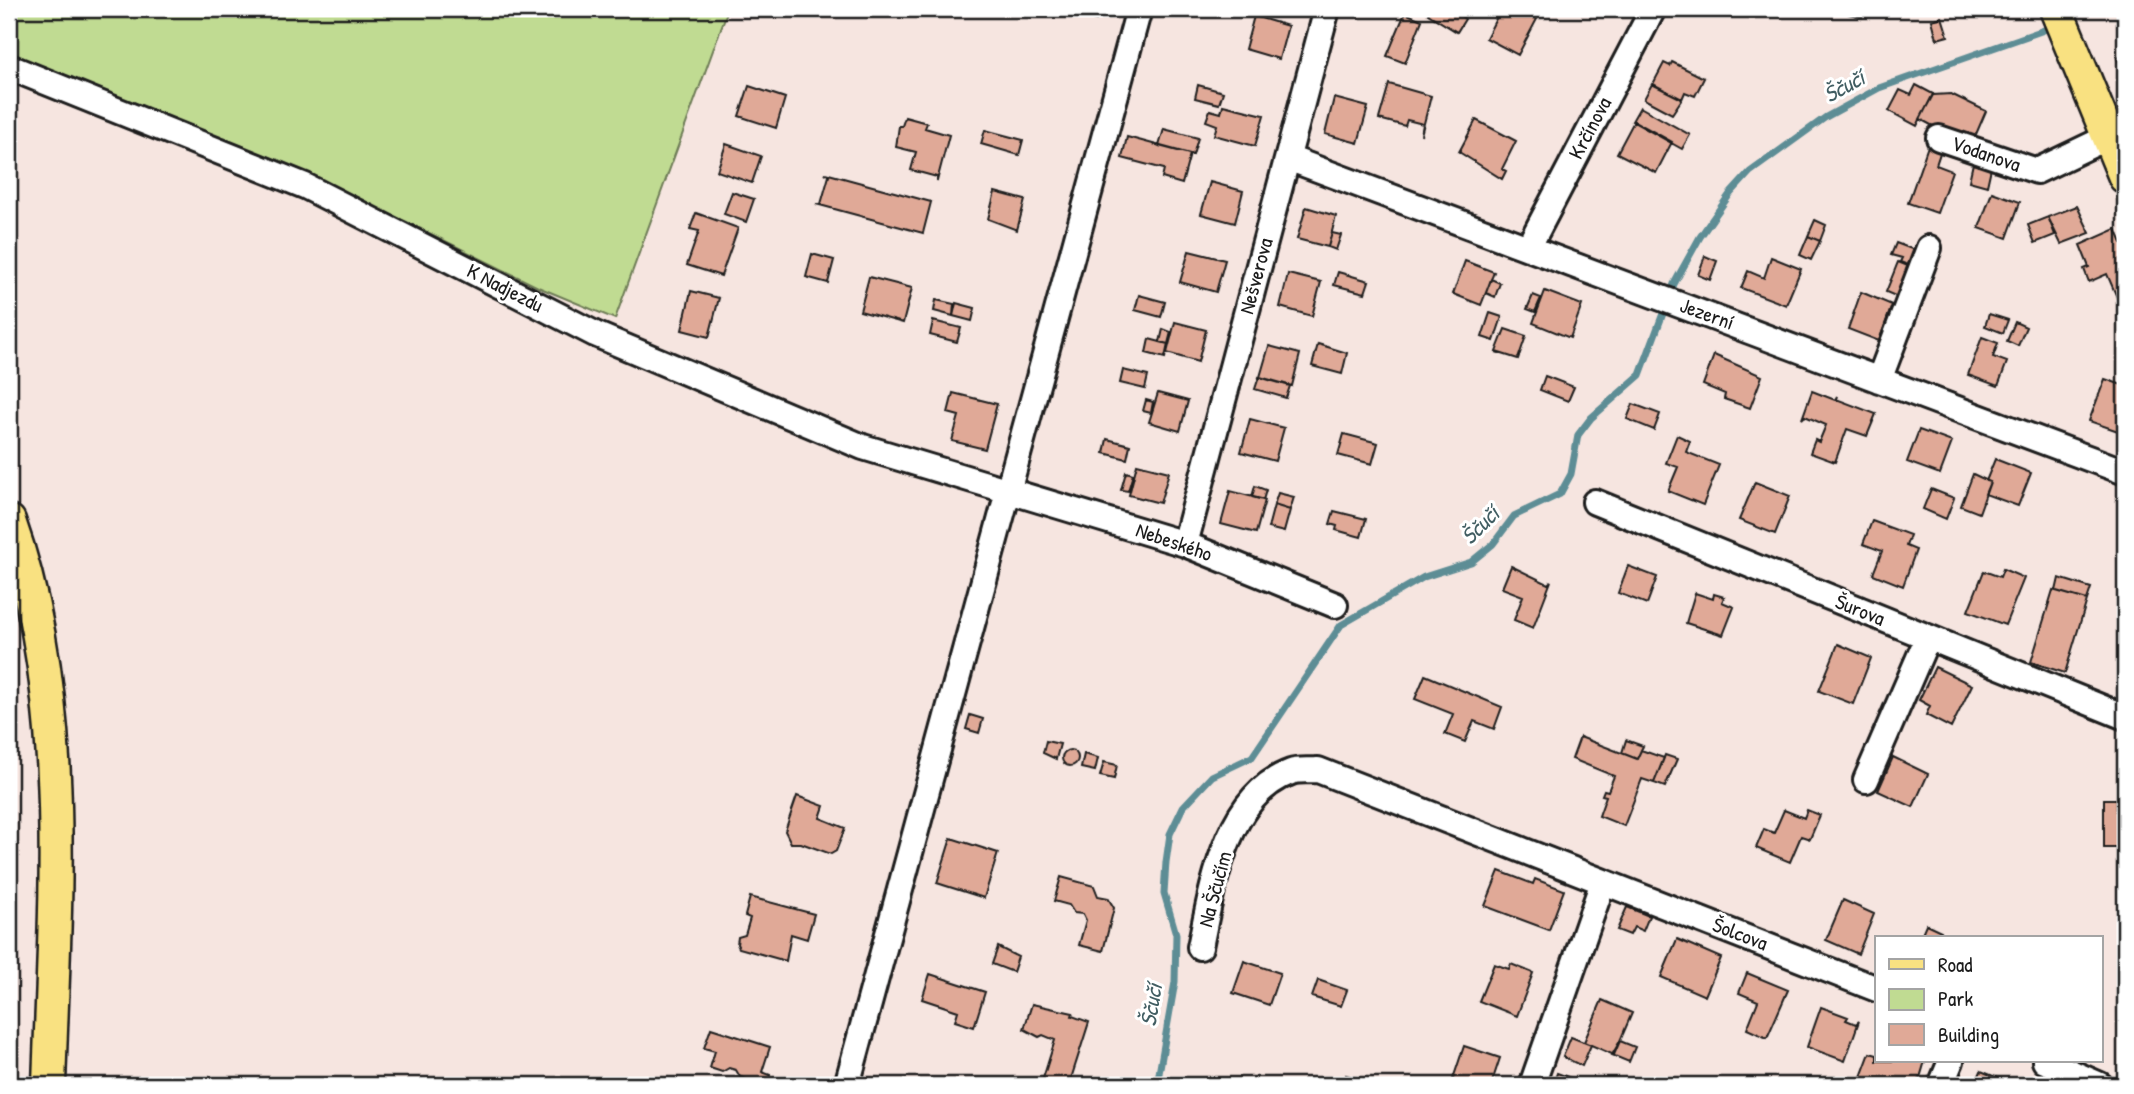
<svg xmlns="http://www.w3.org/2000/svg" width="2134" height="1094" font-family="'Patrick Hand',sans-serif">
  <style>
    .green { fill: #c0db92; stroke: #6e7c57; stroke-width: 2 }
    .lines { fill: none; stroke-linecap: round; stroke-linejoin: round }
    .stream { stroke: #5d8d95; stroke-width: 7 }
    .building { fill: #e0a997; stroke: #1c1c1c; stroke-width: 2 }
    .minor-casing { stroke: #1c1c1c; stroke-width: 30 }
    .major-casing { stroke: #1c1c1c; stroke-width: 37 }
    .minor { stroke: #fff; stroke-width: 24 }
    .major { stroke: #f9e181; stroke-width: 32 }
    .labels { text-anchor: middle; stroke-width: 6; stroke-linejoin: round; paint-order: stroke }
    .street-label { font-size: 21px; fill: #1c1c1c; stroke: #fff }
    .water-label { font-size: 23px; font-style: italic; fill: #425e63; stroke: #fff }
  </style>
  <rect width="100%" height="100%" fill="#f6e5e0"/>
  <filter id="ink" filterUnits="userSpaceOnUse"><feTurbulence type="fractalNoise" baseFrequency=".0143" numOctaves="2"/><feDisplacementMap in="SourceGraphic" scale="14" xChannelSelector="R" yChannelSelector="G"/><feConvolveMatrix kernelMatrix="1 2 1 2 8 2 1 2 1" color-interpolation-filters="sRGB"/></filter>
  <g filter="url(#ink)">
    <path class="green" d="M9 9H728L615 319 538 287 407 222 9 54Z"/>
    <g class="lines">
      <path class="stream" d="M1157 1085 1175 982 1176 934 1164 893 1166 862 1170 834 1183 807 1212 776 1252 757 1341 625 1424 577 1471 562 1493 544 1514 516 1560 494 1571 474 1578 435 1591 418 1640 375 1674 284 1700 237 1730 194 1750 172 1826 117 1879 88 2044 30"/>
    </g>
    <path class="building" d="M1071 9H1099L1096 20 1069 13Z
      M1432 9H1451L1465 19 1457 32 1428 14Z
      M1501 9H1518L1537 19 1518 55 1486 38Z
      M1851 9H1865L1862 17 1849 14Z
      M1405 13 1422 20 1405 63 1387 56Z
      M1254 16 1288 26 1279 59 1245 49Z
      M1942 17 1948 36 1937 39 1932 20Z
      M2125 55V79L2117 58Z
      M1672 62 1704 78 1695 96 1685 92 1682 99 1653 84 1664 63 1670 66Z
      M1389 84 1431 96 1421 135 1423 124 1407 120 1405 126 1379 119Z
      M1652 84 1682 99 1672 114 1644 99Z
      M1198 85 1223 92 1219 104 1195 98Z
      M1916 85 1933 94 1917 126 1889 111 1900 90 1911 95Z
      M749 86 785 98 776 128 739 116Z
      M1951 94 1986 111 1974 139 1955 138 1920 119 1933 95Z
      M1334 98 1368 107 1358 143 1325 134Z
      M1223 105 1264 115 1255 146 1214 135 1217 125 1206 121 1210 110 1221 113Z
      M1640 107 1690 135 1682 149 1632 121Z
      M905 117 927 123 925 128 949 135 937 181V177L911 170 916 152 896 147 899 126H902Z
      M1476 120 1516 141 1502 169 1506 171 1502 179 1459 152Z
      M1634 121 1672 142 1656 173 1617 153Z
      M1164 129 1198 138 1193 155 1159 146Z
      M985 130 1023 140 1019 155 981 144Z
      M1127 137 1190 154 1182 184 1162 178 1164 169 1122 158Z
      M1929 143 1942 147 1936 165 1952 171 1937 213 1908 203Z
      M726 144 761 156 752 183 717 171Z
      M1973 163 1991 168 1987 186 1969 181Z
      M825 173 931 202 923 233 816 204H821L829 176Z
      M1210 182 1243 191 1235 223 1201 214Z
      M732 192 754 199 746 222 724 214Z
      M995 192 1025 200 1017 230 988 219Z
      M1992 192 2020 202 2007 238 1979 228Z
      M2077 206 2090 233 2061 244 2048 217Z
      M1306 207 1336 216 1328 247 1297 239Z
      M696 213 738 228 721 276 687 265 699 231 690 229Z
      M2048 217 2055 235 2035 243 2028 225Z
      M1815 220 1826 225 1820 241 1808 236Z
      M2116 229 2125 250V299L2119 302 2107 274 2089 282 2084 269 2089 267 2080 245Z
      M1332 233 1341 235 1336 250 1328 247Z
      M1808 236 1820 241 1811 260 1800 255Z
      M1896 243 1917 251 1911 266 1900 262 1902 258 1891 255Z
      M1189 251 1225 260 1216 292 1180 282Z
      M812 254 834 260 828 283 806 277Z
      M1705 256 1717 261 1710 280 1698 275Z
      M1771 257 1801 269 1786 305 1741 288 1748 271 1764 278Z
      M1465 261 1494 272 1481 305 1453 294Z
      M1898 262 1913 268 1900 298 1886 292Z
      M1338 272 1369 281 1365 293 1334 285Z
      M1288 274 1321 282 1312 316 1280 307Z
      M869 277 912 288 903 323 860 311Z
      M1491 279 1500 283 1495 297 1486 293Z
      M691 291 719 298 709 337 682 330Z
      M1545 291 1582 305 1570 338 1533 323Z
      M1861 292 1892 305 1879 341 1848 329Z
      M1139 295 1165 302 1161 317 1135 310Z
      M1533 295 1541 298 1535 312 1527 309Z
      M936 300 954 304 953 316 934 311Z
      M956 303 975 308 972 321 953 316Z
      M1490 313 1502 317 1494 341 1482 337Z
      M1989 314 2008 320 2003 333 1985 326Z
      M933 321 961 328 957 342 930 335Z
      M1175 322 1206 330 1198 362 1167 353Z
      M2015 322 2026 327 2018 346 2007 341Z
      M1163 329 1171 332 1168 344 1160 342Z
      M1505 329 1526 336 1518 359 1496 352Z
      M1982 337 1998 343 1993 357 2007 362 1998 386 1968 375Z
      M1149 339 1168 344 1165 358 1146 353Z
      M1318 344 1347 353 1342 374 1312 366Z
      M1269 346 1300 354 1292 386 1260 377Z
      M1714 355 1762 376 1750 408 1724 399 1725 394 1703 385Z
      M1123 370 1148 376 1145 389 1120 383Z
      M1545 376 1574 387 1568 401 1540 390Z
      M1259 377 1290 386 1286 398 1255 389Z
      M2105 379 2125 386V425L2121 432 2089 421Z
      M1812 391 1835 400 1837 396 1836 399 1876 414 1867 436 1847 429 1835 462 1810 453 1815 440 1819 442 1826 425 1805 416 1802 419Z
      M953 393 997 404 985 449 952 441 959 416 948 413Z
      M1158 393 1188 401 1180 431 1149 422Z
      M1146 400 1153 402 1151 413 1143 411Z
      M1633 404 1660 414 1654 430 1627 419Z
      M1250 419 1284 428 1275 461 1241 452Z
      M1919 430 1952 442 1940 474 1907 462Z
      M1344 434 1378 443 1372 464 1338 455Z
      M1677 435 1690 441 1686 452 1719 465 1703 505 1668 491 1678 467 1666 463Z
      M1107 439 1130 445 1127 459 1104 453Z
      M1995 459 2031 473 2018 506 1985 494 1990 482 1986 481Z
      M1137 464 1169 472 1160 503 1129 495Z
      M1126 472 1133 474 1128 491 1121 490Z
      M1973 474 1990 482 1979 513 1961 506Z
      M1755 482 1790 496 1775 534 1739 520Z
      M1255 486 1266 490 1263 500 1252 497Z
      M1931 489 1954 498 1946 519 1923 509Z
      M1230 491 1265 500 1256 533 1221 524Z
      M1278 493 1294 497 1290 510 1274 505Z
      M1274 505 1290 510 1284 532 1268 528Z
      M1334 511 1366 519 1361 537 1336 530 1337 526 1330 524Z
      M1872 521 1910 535 1906 546 1916 550 1903 586 1873 574 1882 551 1863 544Z
      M1511 566 1548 584 1551 581 1533 628 1514 620 1523 596 1502 588Z
      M1628 566 1657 577 1647 604 1618 593Z
      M2003 569 2024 578 2005 625 1968 611 1984 571 2000 577Z
      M2059 578 2091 588 2087 600 2056 591Z
      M2053 590 2087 600 2065 673 2031 662Z
      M1695 593 1713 599 1714 594 1724 597 1722 602 1734 607 1723 635 1686 623Z
      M1838 644 1871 658 1853 704 1819 691Z
      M1935 667 1972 685 1951 728 1926 715 1930 706 1919 700Z
      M1425 675 1502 707 1494 729 1474 721 1465 742 1445 734 1453 714 1415 699Z
      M970 715 983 719 979 733 966 729Z
      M1580 737 1637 759 1641 750 1664 758 1654 783 1642 779 1624 826 1599 816 1606 796 1602 795 1604 790 1608 791 1614 776 1572 759Z
      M1626 740 1643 746 1637 759 1622 753Z
      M1046 741 1060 744 1056 759 1043 753Z
      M1062 758a8 8 0 1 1 16 0a8 8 0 1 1-16 0Z
      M1084 754 1098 758 1095 771 1081 768Z
      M1665 755 1677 759 1665 787 1654 783Z
      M1893 757 1928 774 1913 807 1878 791Z
      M1104 762 1117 765 1114 779 1100 776Z
      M797 796 824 806 820 818 845 828 836 851 831 854 801 843H791L785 831Z
      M2104 799H2125V848H2104Z
      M1784 810 1804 818 1807 810 1820 815 1810 839 1801 836 1790 862 1756 848 1764 829 1774 833Z
      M951 838 998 853 984 898 937 883Z
      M1499 871 1533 884 1535 879 1564 890 1549 930 1485 906Z
      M1061 877 1094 886 1098 896 1108 898 1114 908 1103 951 1079 945 1086 920 1083 914 1074 913 1069 905 1054 901Z
      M750 897 814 914 807 939 791 934 786 961 739 948 737 944 738 937 745 935 750 918 745 916Z
      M1843 900 1874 914 1858 954 1826 940Z
      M1627 907 1649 916 1643 931 1634 927 1630 935 1617 930Z
      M1926 924 1941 931 1938 938H1920Z
      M1677 939 1721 958 1705 996 1661 977Z
      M998 947 1018 957 1013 972 992 964Z
      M1244 961 1280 973 1269 1005 1233 993Z
      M1494 964 1509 969 1511 964 1533 973 1517 1016 1479 1001Z
      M1747 973 1788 990 1767 1038 1747 1029 1758 1001 1739 993Z
      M930 974 985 992 974 1027 955 1021 958 1011 922 999Z
      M1318 980 1347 990 1341 1006 1312 997Z
      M1602 1000 1632 1013 1614 1055 1584 1042Z
      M1032 1004 1073 1013 1072 1016 1089 1022 1069 1085H1041L1055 1040 1043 1035 1039 1037 1024 1029Z
      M1821 1007 1848 1017 1846 1020 1856 1024 1859 1021 1845 1061 1807 1047Z
      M711 1028 770 1047 762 1072 770 1075 769 1085H744L746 1079 740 1077 736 1070 729 1068 722 1072 710 1068 715 1051 704 1048Z
      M1571 1037 1591 1045 1582 1066 1563 1057Z
      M1620 1041 1635 1047 1629 1062 1612 1055Z
      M1464 1046 1500 1058 1491 1085H1451Z
      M1870 1053 1877 1055V1061H1925L1919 1081 1916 1085H1884L1875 1082 1873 1085H1858Z
      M1981 1071 2015 1085H1975Z
      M1557 1073 1590 1085H1553Z
      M1346 1075 1364 1080 1362 1085H1343Z"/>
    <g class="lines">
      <defs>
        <path id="minor" d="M9 67 305 186 595 334 863 447 1185 544 1335 605
          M1939 138 2037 171 2108 137
          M1288 158 2125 472
          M1528 248 1653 9
          M1879 380 1929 248
          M1595 502 2125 717
          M1185 544 1327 9
          M1866 780 1928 637
          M1200 947C1212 889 1226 795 1291 772 1299 769 1310 771 1318 770L1877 989
          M2045 1061 2100 1085
          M847 1085 1139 9
          M1532 1085 1603 882
          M1941 1085 1951 1061"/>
        <path id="major" d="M2056 9 2125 177
          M9 521C72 699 55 900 49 1085"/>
      </defs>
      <use href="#minor" class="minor-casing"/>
      <use href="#major" class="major-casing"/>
      <use href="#minor" class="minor"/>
      <use href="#major" class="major"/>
    </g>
  </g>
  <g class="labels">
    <g class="street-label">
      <text transform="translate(1590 128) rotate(-62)" y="7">Krčínova</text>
      <text transform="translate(1986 154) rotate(19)" y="7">Vodanova</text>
      <text transform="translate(1256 276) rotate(-75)" y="7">Nešverova</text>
      <text transform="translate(505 288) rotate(27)" y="7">K Nadjezdu</text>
      <text transform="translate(1707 314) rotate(20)" y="7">Jezerní</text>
      <text transform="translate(1174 542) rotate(19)" y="7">Nebeského</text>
      <text transform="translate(1860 610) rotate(22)" y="7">Šurova</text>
      <text transform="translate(1215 889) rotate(-75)" y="7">Na Ščučím</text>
      <text transform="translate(1740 934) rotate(21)" y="7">Šolcova</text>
    </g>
    <g class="water-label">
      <text transform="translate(1844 86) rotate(-29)" y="8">Ščučí</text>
      <text transform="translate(1480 525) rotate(-45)" y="8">Ščučí</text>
      <text transform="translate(1151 1005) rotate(-81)" y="8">Ščučí</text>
    </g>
  </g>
  <rect width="2134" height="1094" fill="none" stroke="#fff" stroke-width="35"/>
  <rect x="18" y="18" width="2099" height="1059" fill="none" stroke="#1c1c1c" stroke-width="2.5" filter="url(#ink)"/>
  <rect x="1875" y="936" width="228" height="126" fill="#ffffff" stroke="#a4a4a4" stroke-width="2"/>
  <rect x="1889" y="959" width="35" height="10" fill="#f9e181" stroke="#a4a4a4" stroke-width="2"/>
  <text x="1938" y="972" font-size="21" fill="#1c1c1c">Road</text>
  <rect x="1889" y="989" width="35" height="21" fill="#c0db92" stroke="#a4a4a4" stroke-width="2"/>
  <text x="1938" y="1006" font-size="21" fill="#1c1c1c">Park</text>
  <rect x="1889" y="1024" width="35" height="21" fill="#e0a997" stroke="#a4a4a4" stroke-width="2"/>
  <text x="1938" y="1042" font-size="21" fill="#1c1c1c">Building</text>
</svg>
